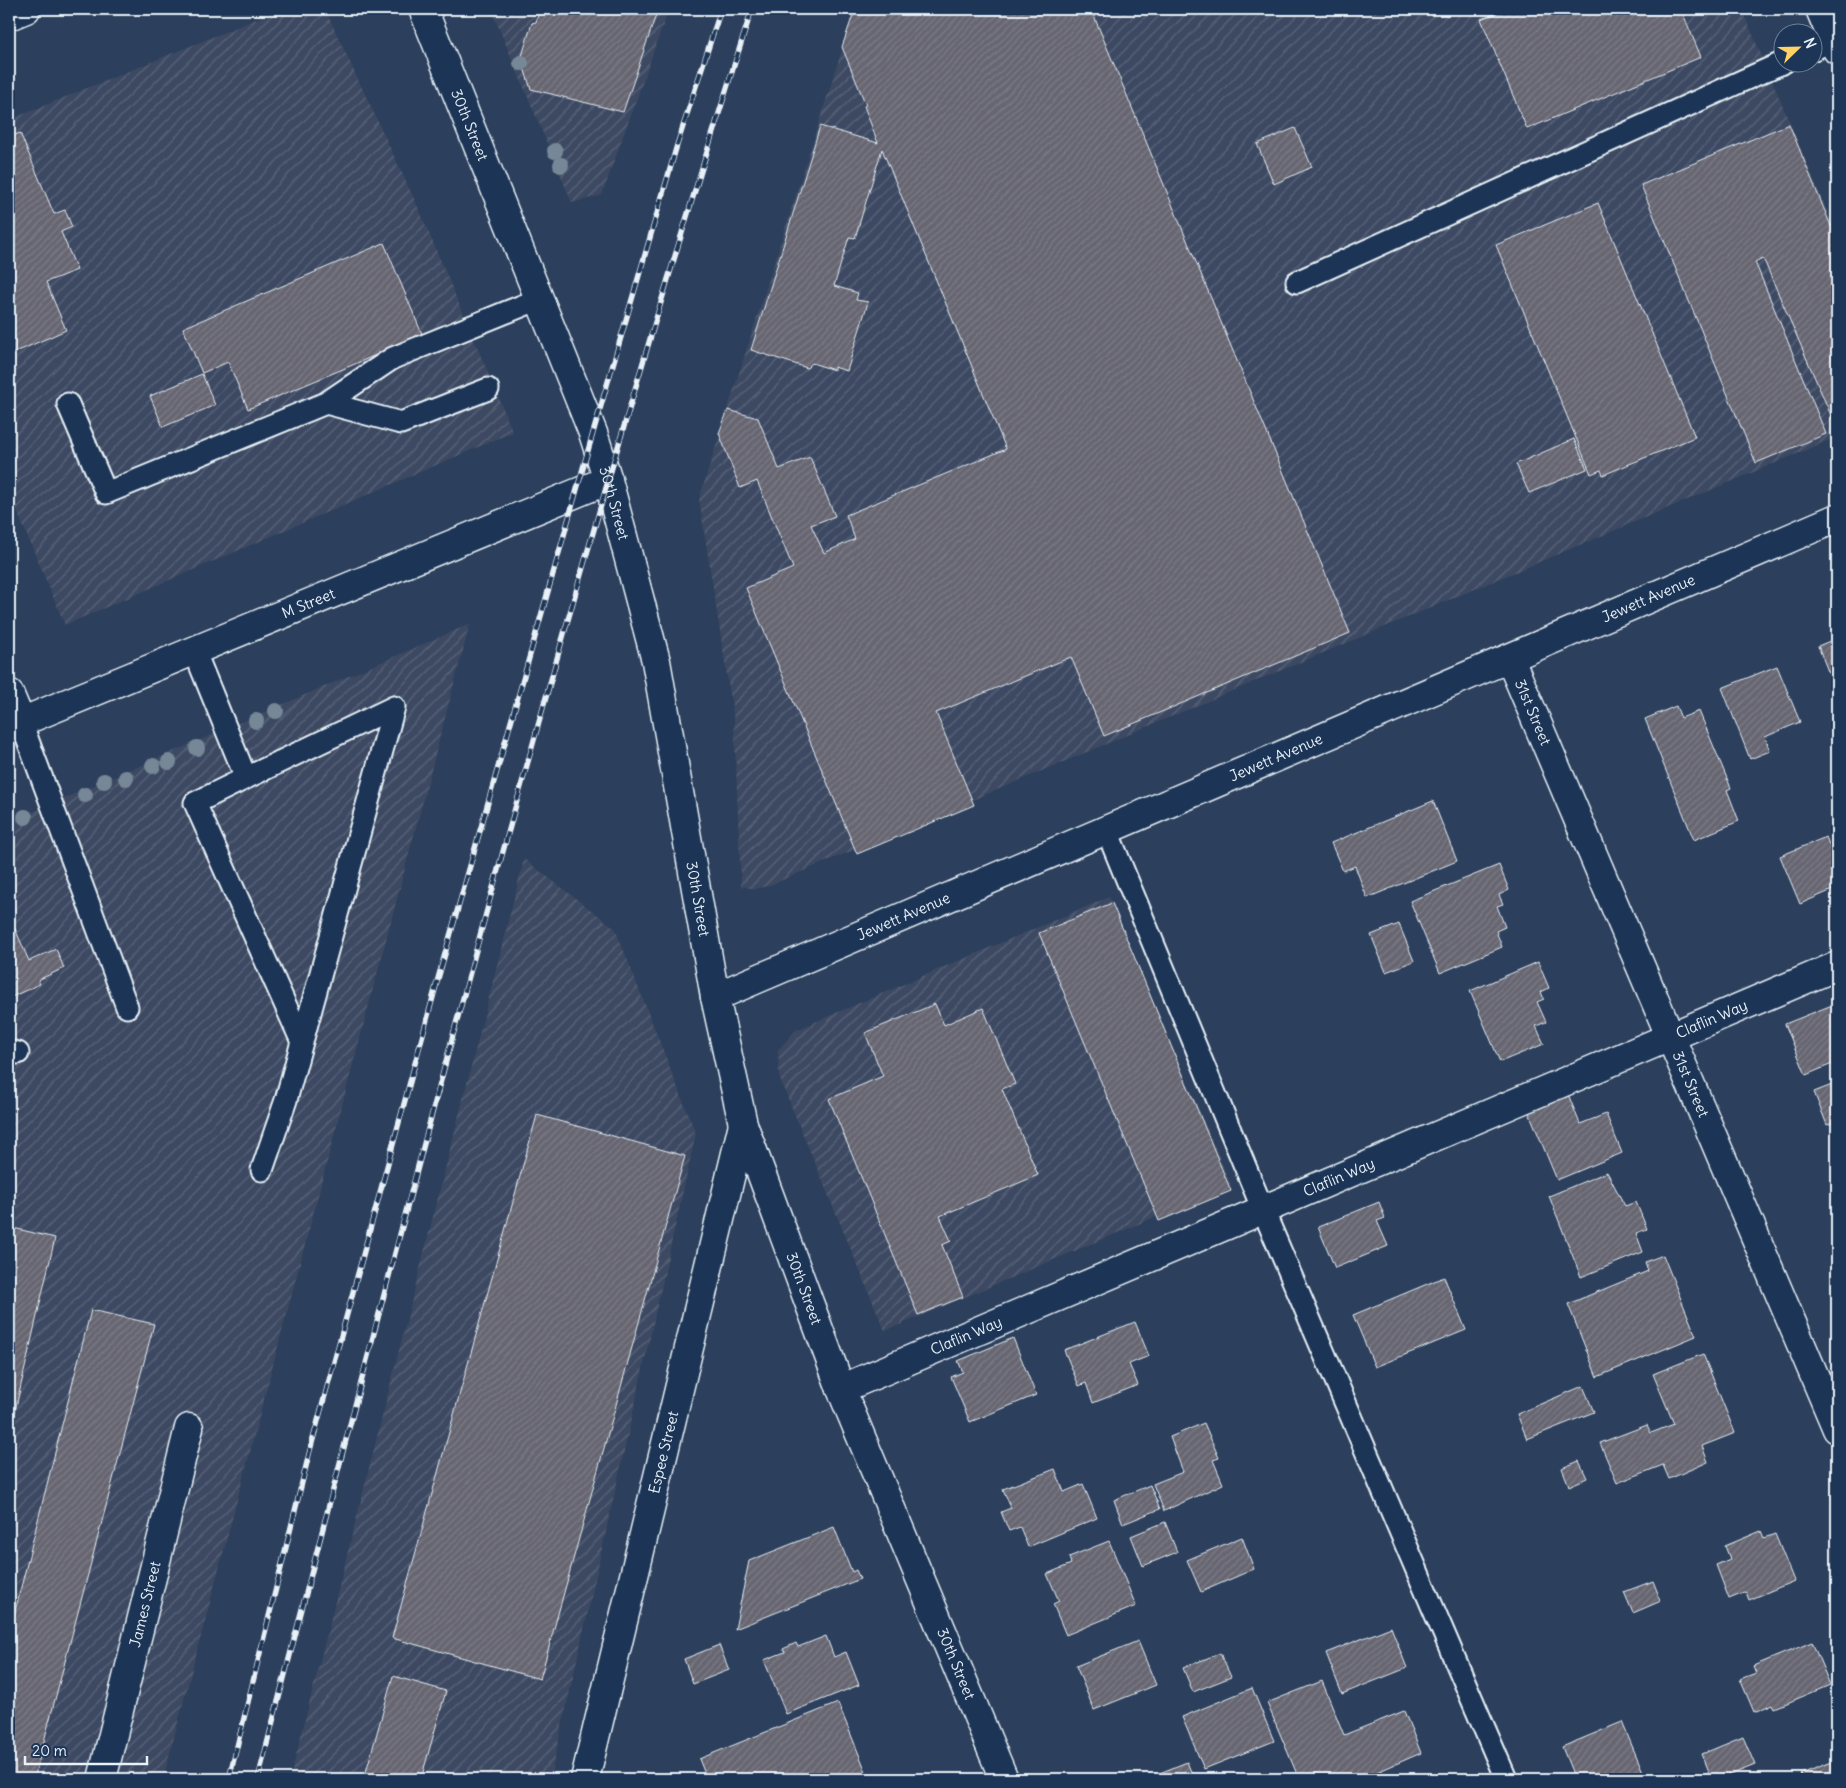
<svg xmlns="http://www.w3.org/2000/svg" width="1846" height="1788" font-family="Delius,sans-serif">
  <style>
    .industrial { fill: url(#industrial-furrows) }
    .building { fill: url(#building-hatch); stroke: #e8f1f8 }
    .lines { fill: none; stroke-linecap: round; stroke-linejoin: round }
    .service-casing { stroke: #e8f1f8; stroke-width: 25 }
    .minor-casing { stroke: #e8f1f8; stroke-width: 31 }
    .tertiary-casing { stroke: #e8f1f8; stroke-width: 31 }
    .service { stroke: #1d3557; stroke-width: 21 }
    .minor { stroke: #1d3557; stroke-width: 28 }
    .tertiary { stroke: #1d3557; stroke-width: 28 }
    .rail-casing { stroke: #e8f1f8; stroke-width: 5.5 }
    .rail { stroke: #1d3557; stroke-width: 4; stroke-dasharray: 11; stroke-linecap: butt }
    .tree { fill: #768897 }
    .labels { text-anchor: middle; stroke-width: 4; stroke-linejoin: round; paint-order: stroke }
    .street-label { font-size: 15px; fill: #e8f1f8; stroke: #1d3557 }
  </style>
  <defs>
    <pattern id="industrial-furrows" width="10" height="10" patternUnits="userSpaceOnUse" patternTransform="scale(1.25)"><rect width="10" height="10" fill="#3d4a62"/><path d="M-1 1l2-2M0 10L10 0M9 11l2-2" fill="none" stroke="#596579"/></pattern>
    <pattern id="building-hatch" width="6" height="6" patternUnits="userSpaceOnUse" patternTransform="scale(1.25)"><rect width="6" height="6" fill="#666571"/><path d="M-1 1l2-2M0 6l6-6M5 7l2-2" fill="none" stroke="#7c7c86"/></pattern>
  </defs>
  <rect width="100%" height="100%" fill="#2c3f5c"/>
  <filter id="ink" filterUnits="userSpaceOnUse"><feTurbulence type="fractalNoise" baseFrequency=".02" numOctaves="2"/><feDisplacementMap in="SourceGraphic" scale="10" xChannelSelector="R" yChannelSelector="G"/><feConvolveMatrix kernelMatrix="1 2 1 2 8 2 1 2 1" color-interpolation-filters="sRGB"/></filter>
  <g filter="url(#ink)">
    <path class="industrial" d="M281 9H325L418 207 513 432 65 625 9 493V120Z
      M491 9H669L602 195 572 203Z
      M855 9H1742L1837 235V437L768 886 754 889 741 886 734 720 699 499Z
      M470 624 163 1779H9V822Z
      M524 859 615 928 696 1134 550 1779H290Z
      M1109 897 1231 1185 885 1331 779 1077 778 1050 796 1030Z"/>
    <path class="building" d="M540 9H658L623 112 531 89 521 59 532 23 536 22Z
      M855 9H1091L1350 633 1104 736 1071 657 936 713 974 805 857 854 746 588 793 568 757 481 740 488 719 433 728 410 758 418 779 469 810 457 835 516 811 525 824 553 855 539 846 515 1006 449 882 149 855 238 849 237 834 286 858 293 856 300 868 302 847 371 834 367V370L812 363 807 368 751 350 820 126 878 143 864 106 866 105 842 47Z
      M1507 9H1681L1701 57 1527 129 1481 19Z
      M1789 124 1831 226 1836 223 1837 226V429L1763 258 1755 262 1826 434 1756 463 1641 185Z
      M1295 128 1312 167 1274 184 1257 144Z
      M9 133 11 137 20 133 54 214 65 210 72 227 61 232 77 270 46 282 66 330 9 355Z
      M1598 203 1695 437 1603 475 1601 470 1591 474 1496 245Z
      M384 243 422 334 387 348 388 350 248 409 228 362 202 373 183 328Z
      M202 374 215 405 163 427 150 396Z
      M1574 439 1587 469 1529 493 1516 464Z
      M1837 638V694L1818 646Z
      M1777 666 1800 722 1765 737 1770 751 1750 759 1722 688Z
      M1676 706 1681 718 1699 711 1731 788 1727 790 1739 821 1694 840 1645 719Z
      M1433 801 1457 861 1367 898 1355 866 1343 871 1331 843Z
      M1826 837 1837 864V888L1800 904 1780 856Z
      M1499 865 1509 890 1499 895 1503 904 1497 906 1505 927 1496 931 1502 947 1440 973 1410 901Z
      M1112 903 1231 1191 1159 1221 1039 933Z
      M9 915 29 961 56 949 64 968 38 980 40 984 9 998Z
      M1399 924 1414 961 1386 972 1371 935Z
      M1538 962 1549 988 1541 992 1544 999 1537 1002 1546 1022 1536 1026 1544 1044 1500 1062 1470 991Z
      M1837 1003V1062L1806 1075 1785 1024Z
      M935 1004 944 1025 983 1008 1015 1084 1002 1089 1038 1175 940 1216 951 1241 942 1245 963 1297 918 1315 829 1099 883 1076 865 1033Z
      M1837 1083V1121L1827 1125 1814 1092Z
      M1568 1094 1580 1124 1606 1114 1622 1153 1557 1180 1528 1110Z
      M537 1115 685 1156 540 1679 392 1638Z
      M1607 1172 1625 1206 1636 1202 1647 1229 1636 1233 1643 1252 1581 1277 1549 1196Z
      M1379 1202 1385 1218 1377 1221 1388 1246 1335 1268 1318 1227Z
      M9 1227 55 1238 12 1424 9 1423Z
      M1663 1255 1696 1336 1597 1377 1568 1304 1648 1271 1645 1262Z
      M1444 1277 1466 1330 1375 1367 1353 1315Z
      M91 1310 154 1324 34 1779H9V1635Z
      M1135 1322 1149 1356 1129 1364 1138 1385 1093 1403 1086 1383 1079 1386 1064 1350Z
      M1013 1338 1036 1395 970 1422 951 1377 963 1372 958 1361Z
      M1703 1354 1735 1433 1702 1446 1708 1462 1669 1479 1663 1465 1617 1483 1600 1443 1647 1425 1651 1433 1674 1424 1653 1374Z
      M1583 1386 1594 1412 1527 1439 1517 1414Z
      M1204 1423 1219 1458 1213 1460 1223 1484 1164 1511 1153 1484 1183 1472 1170 1437Z
      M1579 1461 1587 1478 1569 1486 1562 1468Z
      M1055 1469 1064 1492 1083 1484 1097 1518 1028 1547 1020 1527 1009 1531 1001 1512 1011 1508 1003 1489Z
      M1150 1485 1160 1509 1123 1524 1114 1500Z
      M1165 1522 1177 1552 1143 1566 1131 1536Z
      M834 1527 852 1572 856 1570 860 1579 735 1629 749 1561Z
      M1761 1531 1764 1538 1775 1534 1794 1581 1749 1600 1746 1592 1729 1599 1716 1565 1730 1559 1725 1546Z
      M1242 1537 1254 1569 1201 1592 1187 1560Z
      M1109 1541 1136 1606 1066 1635 1053 1604 1059 1601 1047 1574 1071 1564 1069 1557Z
      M1653 1581 1661 1601 1633 1613 1624 1592Z
      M1391 1627 1407 1668 1342 1694 1326 1653Z
      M826 1636 834 1657 846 1652 859 1685 786 1714 764 1660 785 1652 783 1649 796 1643 798 1647Z
      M1138 1641 1156 1685 1094 1710 1076 1666Z
      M1812 1642 1830 1685 1775 1708 1773 1704 1754 1712 1740 1679 1756 1673 1753 1666Z
      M719 1645 729 1670 693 1684 684 1659Z
      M1220 1653 1231 1677 1193 1692 1183 1668Z
      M393 1676 446 1691 421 1779H364Z
      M1322 1681 1344 1735 1404 1711 1421 1753 1361 1779H1299L1267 1703Z
      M1252 1688 1274 1741 1204 1769 1182 1717Z
      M838 1703 869 1779H707L699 1759Z
      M1622 1722 1646 1779H1575L1562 1747Z
      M1743 1737 1755 1765 1720 1779H1712L1702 1754Z
      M1837 1760V1779H1803L1801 1774Z
      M1187 1762 1194 1779H1145Z
      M1238 1773 1240 1779H1221Z"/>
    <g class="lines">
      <defs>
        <path id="service" d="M1814 49 1833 40
          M1297 282 1784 62
          M326 403 401 423 488 389
          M68 404 106 493 326 403 393 358 539 299
          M194 650 246 778 394 707
          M21 722 127 1007
          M246 778 195 803 302 1042
          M1107 831 1263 1210 1506 1779
          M9 1051 18 1053
          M262 1170 286 1100 394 707"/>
        <g id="minor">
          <path d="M1820 9 1837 50"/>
          <path d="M9 16 26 9"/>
          <path id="s1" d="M1510 659 1837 1429"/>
          <path d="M9 693 21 722"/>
          <path id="s2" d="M841 1389 1837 966"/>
          <path id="s3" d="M102 1779 189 1428"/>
        </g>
        <g id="tertiary">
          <path id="s4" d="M423 9 593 433 608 480 656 661 715 997 743 1124 841 1389 1004 1779"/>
          <path id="s5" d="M9 727 608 480"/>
          <path id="s6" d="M715 997 1837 518"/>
          <path id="s7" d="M585 1779 743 1124"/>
        </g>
      </defs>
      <use href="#service" class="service-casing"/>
      <use href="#minor" class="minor-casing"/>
      <use href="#tertiary" class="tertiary-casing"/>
      <use href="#service" class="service"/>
      <use href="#minor" class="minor"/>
      <use href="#tertiary" class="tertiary"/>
      <defs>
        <path id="rail" d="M229 1779 309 1454 439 975 593 433 677 145 721 9
          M258 1779C411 1186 565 593 752 9"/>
      </defs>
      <use href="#rail" class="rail-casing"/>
      <use href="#rail" class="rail"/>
    </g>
    <g class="tree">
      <circle cx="521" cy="63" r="8"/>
      <circle cx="555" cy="151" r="8"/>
      <circle cx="561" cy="165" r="8"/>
      <circle cx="276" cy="711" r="8"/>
      <circle cx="256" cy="721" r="8"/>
      <circle cx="197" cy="748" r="8"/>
      <circle cx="169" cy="762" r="8"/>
      <circle cx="153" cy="766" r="8"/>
      <circle cx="126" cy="778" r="8"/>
      <circle cx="104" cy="781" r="8"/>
      <circle cx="85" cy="795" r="8"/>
      <circle cx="25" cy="817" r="8"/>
    </g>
  </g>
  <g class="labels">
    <g class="street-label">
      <text dy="5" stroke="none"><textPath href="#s4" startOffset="125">30th Street</textPath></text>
      <text dy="5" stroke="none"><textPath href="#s4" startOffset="530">30th Street</textPath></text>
      <text dy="5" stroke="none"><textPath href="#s6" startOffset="1015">Jewett Avenue</textPath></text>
      <text dy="5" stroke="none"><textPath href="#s5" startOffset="324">M Street</textPath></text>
      <text dy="5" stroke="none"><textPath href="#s1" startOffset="58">31st Street</textPath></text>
      <text dy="5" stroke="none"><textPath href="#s6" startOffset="610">Jewett Avenue</textPath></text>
      <text dy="5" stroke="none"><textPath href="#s4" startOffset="935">30th Street</textPath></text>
      <text dy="5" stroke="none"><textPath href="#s6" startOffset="205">Jewett Avenue</textPath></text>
      <text dy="5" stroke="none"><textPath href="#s2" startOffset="946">Claflin Way</textPath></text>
      <text dy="5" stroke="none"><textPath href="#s1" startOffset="462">31st Street</textPath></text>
      <text dy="5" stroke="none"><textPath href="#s2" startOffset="541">Claflin Way</textPath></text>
      <text dy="5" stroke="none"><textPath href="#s4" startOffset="1340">30th Street</textPath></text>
      <text dy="5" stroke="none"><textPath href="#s2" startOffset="136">Claflin Way</textPath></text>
      <text dy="5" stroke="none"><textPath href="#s7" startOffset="336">Espee Street</textPath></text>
      <text dy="5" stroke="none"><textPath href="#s3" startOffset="180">James Street</textPath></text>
      <text dy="5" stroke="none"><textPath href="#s4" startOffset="1745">30th Street</textPath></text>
    </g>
  </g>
  <rect width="1846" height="1788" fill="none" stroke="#1d3557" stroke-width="30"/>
  <rect x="15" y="15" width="1816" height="1758" fill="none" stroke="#e8f1f8" stroke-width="2" filter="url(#ink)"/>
  <g transform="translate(1798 48) rotate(67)"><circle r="24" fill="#1d3557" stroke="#6e8097"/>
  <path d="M0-4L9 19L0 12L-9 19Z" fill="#ffd166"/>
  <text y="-8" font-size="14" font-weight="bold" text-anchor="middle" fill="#e8f1f8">N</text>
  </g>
  <path d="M25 1756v8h122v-8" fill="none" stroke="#e8f1f8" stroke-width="2.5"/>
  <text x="32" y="1756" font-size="15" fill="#e8f1f8" stroke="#1d3557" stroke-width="4" paint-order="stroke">20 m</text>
</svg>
